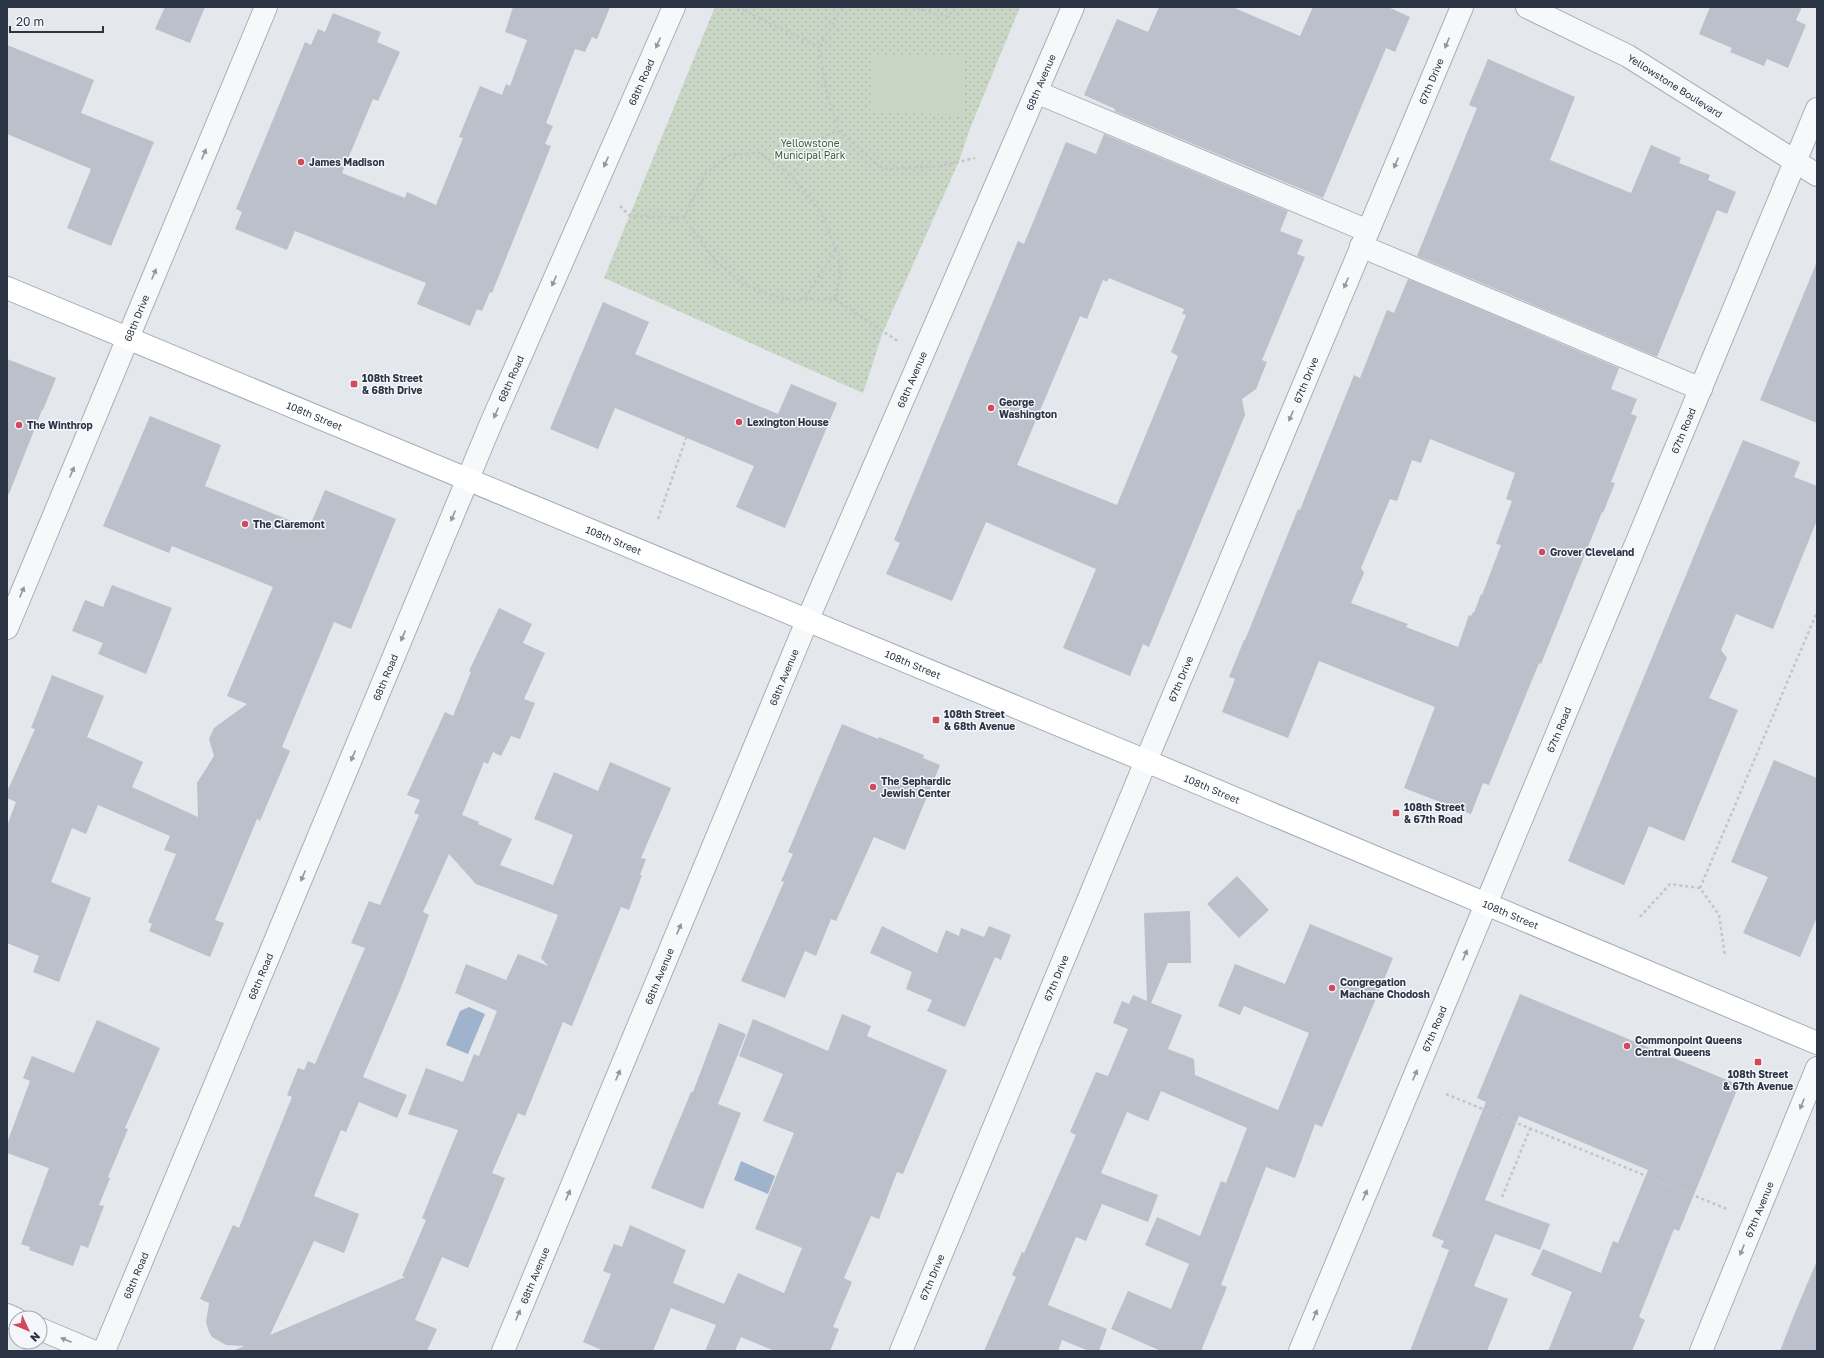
<svg xmlns="http://www.w3.org/2000/svg" width="1824" height="1358" font-family="'Golos Text',sans-serif">
  <style>
    .park { fill: url(#park-dots) }
    .pitch { fill: #c9d6c5 }
    .water { fill: #9fb4cc }
    .building { fill: #bbc0ca; fill-rule: evenodd }
    .lines { fill: none; stroke-linecap: round; stroke-linejoin: round }
    .minor-casing { stroke: #a9aeb7; stroke-width: 24 }
    .major-casing { stroke: #a3abb8; stroke-width: 24 }
    .path { stroke: #c2c5cb; stroke-width: 2.5; stroke-dasharray: 3 3; stroke-linecap: butt }
    .minor { stroke: #f7f8fa; stroke-width: 22 }
    .major { stroke: #fff; stroke-width: 22 }
    .oneway { fill: #9196a0 }
    .poi-dot { fill: #d1495b; stroke: #f4f6f9; stroke-width: 1.5 }
    .labels { text-anchor: middle; stroke-width: 3; stroke-linejoin: round; paint-order: stroke }
    .street-label { font-size: 10px; fill: #2b3445; stroke: #f4f6f9 }
    .park-label { font-size: 10px; fill: #3f6138; stroke: #f4f6f9 }
    .poi-label { font-size: 10px; font-weight: bold; fill: #2b3445; stroke: #f4f6f9; text-anchor: start }
  </style>
  <defs>
    <pattern id="park-dots" width="8" height="8" patternUnits="userSpaceOnUse"><rect width="8" height="8" fill="#c9d6c5"/><path d="M2 2h.1M6 6h.1" fill="none" stroke="#adb8ab" stroke-width="1.8" stroke-linecap="round"/></pattern>
  </defs>
  <rect width="100%" height="100%" fill="#e4e7ec"/>
  <path class="park" d="M715 7H1020L969 131 959 161 883 332 863 393 604 278Z"/>
  <path class="pitch" d="M873 54 964 57 963 115 870 112Z"/>
  <path class="water" d="M469 1007 485 1014 468 1054 446 1045 460 1011Z
    M741 1161 775 1176 768 1194 734 1180Z"/>
  <path class="building" d="M165 7H205L190 43 155 29Z
    M513 7H610L597 39 592 37 585 52 575 49 546 123 553 126 545 144 551 146 492 293 490 292 482 311 477 309 470 326 417 304 426 283 295 231 287 250 235 229 242 212 236 209 305 42 311 45 318 29 325 32 333 13 381 32 377 42 400 52 378 101 373 99 342 173 405 198 407 192 436 205 463 138 459 137 480 86 502 95 506 84 510 86 527 40 505 32Z
    M1159 7H1232L1300 36 1313 7H1388L1410 17 1395 52 1386 48 1323 198 1114 111 1115 109 1084 95 1117 19 1148 32Z
    M1710 7H1802L1796 20 1806 25 1788 68 1767 59 1764 66 1730 52 1732 48 1699 34Z
    M7 45 94 80 81 113 154 142 111 246 67 228 91 169 7 134Z
    M1488 59 1575 97 1550 160 1631 193 1651 145 1681 158 1679 163 1710 175 1708 180 1736 192 1727 214 1717 210 1657 357 1417 256 1477 108 1469 105Z
    M1104 134 1288 211 1280 231 1303 240 1297 254 1305 257 1262 360 1267 362 1256 389 1242 399 1245 415 1149 647 1143 644 1130 676 1063 648 1096 569 986 522 952 601 886 574 900 543 894 540 1018 241 1024 244 1066 142 1096 154ZM1109 278 1184 309 1182 314 1186 315 1171 352 1178 356 1117 505 1017 465 1080 316 1087 319 1103 280 1107 282Z
    M1816 264H1817V423L1760 400Z
    M1408 279 1619 368 1611 389 1637 399 1631 414 1637 416 1611 482 1615 483 1603 513 1602 512 1541 664 1539 663 1489 785 1483 783 1471 814 1404 788 1435 707 1319 661 1288 738 1222 712 1235 679 1229 677 1244 640H1245L1298 509 1300 510 1354 375 1360 378 1387 310 1394 313ZM1430 439 1515 473 1506 499 1512 501 1496 544 1501 545 1482 595 1481 594 1474 613 1473 612 1471 616 1469 615 1458 647 1406 627 1408 624 1351 603 1364 573 1361 568 1390 499 1397 501 1412 460 1421 463Z
    M603 302 649 322 635 354 778 414 791 384 837 403 785 528 736 507 754 466 615 408 598 449 550 429Z
    M7 359 56 378 43 410H42L9 494H7Z
    M150 416 221 445 205 486 309 528 325 490 396 519 351 629 334 622 282 747 290 751 260 821 257 819 215 920 224 923 210 957 149 931 152 924 148 922 176 854 164 850 170 836 98 805 86 834 72 828 51 882 91 898 59 982 33 972 39 956 7 943V826L16 802 7 798V792L35 729 31 728 52 675 104 696 87 737 143 762 132 787 198 817 197 783 214 756 209 739 214 728 247 704 227 696 273 587 172 546 169 553 103 526Z
    M1743 440 1800 462 1794 477 1817 486V520L1773 629 1736 614 1721 650 1727 658 1709 698 1738 710 1684 841 1649 826 1624 885 1568 861 1707 524Z
    M112 585 172 608 146 674 98 654 103 643 72 631 85 600 103 607Z
    M499 608 532 624 523 643 545 653 524 699 535 703 520 739 511 736 501 756 493 752 488 764 484 762 462 815 479 822 478 824 512 839 500 865 553 885 573 835 534 819 554 772 598 791 610 762 671 788 641 858 646 859 640 875H642L629 910 621 907 572 1026 563 1022 525 1116 518 1113 492 1173 505 1178 468 1268 442 1257 415 1320 437 1329 427 1351H233L244 1346 226 1345 212 1337 209 1332 206 1322 209 1303 200 1299 233 1225 239 1228 292 1097 287 1095 298 1068 304 1070 308 1061 315 1064 365 948 351 943 369 901 380 905 419 815 414 813 420 800 407 795 445 712 453 716 471 672 469 671ZM449 854 476 884 558 915 541 958 548 966 518 954 506 980 466 964 455 993 497 1011 479 1056 474 1054 463 1082 426 1068 408 1114 458 1130 422 1218 426 1220 402 1276 405 1277 270 1335 314 1241 344 1253 359 1214 314 1196 341 1130 346 1132 359 1102 397 1118 407 1095 363 1077 400 990 429 915 423 912Z
    M842 724 878 739 879 737 924 755 923 758 940 765 905 850 874 837 836 921 831 919 816 956 805 951 785 998 741 981 784 882 781 881 793 854 788 852Z
    M1774 760 1817 778V917L1800 957 1743 933 1768 877 1731 862Z
    M1237 876 1269 910 1239 938 1207 904Z
    M1190 911 1191 963H1168L1151 1003 1182 1015 1168 1049 1194 1059 1195 1075 1278 1110 1309 1033 1244 1006 1240 1015 1218 1006 1235 964 1285 984 1310 924 1393 958 1322 1127 1315 1124 1295 1178 1266 1167 1221 1285 1227 1287 1201 1351H1161L1111 1329 1128 1291 1171 1309 1189 1264 1145 1245 1157 1217 1200 1236 1221 1181 1226 1183 1247 1128 1161 1091 1148 1121 1127 1112 1101 1173 1158 1195 1148 1222 1102 1204 1086 1241 1076 1237 1048 1305 1107 1329 1099 1351H1089L1062 1340 1058 1351H984L1016 1277 1012 1275 1022 1252 1024 1253 1076 1135 1070 1132 1096 1072 1108 1076 1128 1029 1113 1023 1122 1001 1129 1004 1133 995 1147 1001 1144 913Z
    M882 926 937 953 946 930 959 936 961 928 984 937 989 926 1011 935 1001 960 995 957 965 1027 927 1011 932 1000 906 989 912 972 870 953Z
    M1520 994 1739 1085 1679 1231 1674 1229 1639 1317 1645 1320 1632 1351H1548L1572 1292 1531 1275 1543 1249 1601 1273 1613 1241 1618 1243 1648 1170 1519 1116 1485 1200 1550 1224 1540 1250 1495 1234 1474 1286 1508 1299 1487 1351H1410L1449 1250 1441 1247 1444 1241 1432 1236 1486 1102 1477 1098Z
    M842 1014 871 1026 867 1036 947 1070 903 1174 897 1172 879 1219 871 1216 844 1278 852 1282 833 1327 839 1329 830 1351H775L741 1337 735 1351H705L716 1325 671 1308 653 1351H604L583 1342 611 1274 603 1271 614 1244 622 1247 630 1225 686 1250 673 1283 724 1304 738 1273 784 1293 802 1248 755 1229 794 1133 763 1121 783 1074 739 1056 753 1019 828 1051Z
    M97 1020 160 1048 125 1128 128 1129 108 1177 110 1178 99 1205 104 1206 88 1248 81 1245 73 1266 29 1250 30 1247 21 1244 49 1168 7 1153V1143L30 1081 23 1078 32 1056 74 1073Z
    M719 1023 746 1034 718 1104 741 1113 703 1209 651 1188 691 1092H693Z
    M1816 1263 1817 1351H1780L1794 1315Z"/>
  <g class="lines">
    <defs>
      <g id="minor">
        <path id="s1" d="M1527 7 1628 56 1817 175"/>
        <path d="M1036 92 1368 231"/>
        <path d="M1361 246 1701 389"/>
        <path id="s2" d="M7 628 266 7"/>
        <path d="M7 1315 16 1319"/>
        <path d="M40 1329 92 1351"/>
        <path id="s3" d="M104 1351 492 421 674 7"/>
        <path id="s4" d="M503 1351 807 621 1073 7"/>
        <path id="s5" d="M901 1351 1146 761 1462 7"/>
        <path id="s6" d="M1300 1351 1817 109"/>
        <path id="s7" d="M1701 1351 1817 1068"/>
      </g>
      <g id="major">
        <path id="s8" d="M7 288 1146 761 1817 1043"/>
      </g>
    </defs>
    <use href="#minor" class="minor-casing"/>
    <use href="#major" class="major-casing"/>
    <path class="path" d="M737 7 819 47
      M842 7 819 48 827 94 839 131 883 169 941 166 975 158
      M911 7 949 17 953 7
      M790 175 824 136 839 131
      M620 206 630 216 684 218 716 261 743 284 782 299H835L899 342
      M684 218 705 174 729 155 760 153 790 175 819 209 839 256 840 277 835 299
      M805 298 836 250
      M658 519 686 438
      M1700 888 1817 612
      M1640 917 1670 884 1700 888 1719 915 1725 956
      M1446 1094 1727 1209
      M1502 1197 1530 1129"/>
    <use href="#minor" class="minor"/>
    <use href="#major" class="major"/>
  </g>
  <defs><path id="oneway-solid" d="M-6-.8H1V-3.2L6.5 0L1 3.2V.8H-6Z"/></defs>
  <g class="oneway">
    <use href="#oneway-solid" transform="translate(658 43) rotate(114)"/>
    <use href="#oneway-solid" transform="translate(1447 43) rotate(113)"/>
    <use href="#oneway-solid" transform="translate(204 154) rotate(-67)"/>
    <use href="#oneway-solid" transform="translate(606 162) rotate(114)"/>
    <use href="#oneway-solid" transform="translate(1396 163) rotate(113)"/>
    <use href="#oneway-solid" transform="translate(154 274) rotate(-67)"/>
    <use href="#oneway-solid" transform="translate(554 281) rotate(114)"/>
    <use href="#oneway-solid" transform="translate(1346 283) rotate(113)"/>
    <use href="#oneway-solid" transform="translate(496 413) rotate(114)"/>
    <use href="#oneway-solid" transform="translate(1291 416) rotate(113)"/>
    <use href="#oneway-solid" transform="translate(72 472) rotate(-67)"/>
    <use href="#oneway-solid" transform="translate(453 516) rotate(113)"/>
    <use href="#oneway-solid" transform="translate(22 592) rotate(-67)"/>
    <use href="#oneway-solid" transform="translate(403 636) rotate(113)"/>
    <use href="#oneway-solid" transform="translate(353 756) rotate(113)"/>
    <use href="#oneway-solid" transform="translate(303 876) rotate(113)"/>
    <use href="#oneway-solid" transform="translate(679 929) rotate(-67)"/>
    <use href="#oneway-solid" transform="translate(1465 955) rotate(-67)"/>
    <use href="#oneway-solid" transform="translate(618 1075) rotate(-67)"/>
    <use href="#oneway-solid" transform="translate(1415 1075) rotate(-67)"/>
    <use href="#oneway-solid" transform="translate(1802 1104) rotate(112)"/>
    <use href="#oneway-solid" transform="translate(568 1195) rotate(-67)"/>
    <use href="#oneway-solid" transform="translate(1365 1195) rotate(-67)"/>
    <use href="#oneway-solid" transform="translate(1742 1250) rotate(112)"/>
    <use href="#oneway-solid" transform="translate(518 1315) rotate(-67)"/>
    <use href="#oneway-solid" transform="translate(1315 1315) rotate(-67)"/>
    <use href="#oneway-solid" transform="translate(66 1340) rotate(-157)"/>
  </g>
  <g class="poi-dot">
    <circle cx="301" cy="162" r="4"/>
    <rect x="350" y="380" width="8" height="8" rx="2"/>
    <circle cx="991" cy="408" r="4"/>
    <circle cx="739" cy="422" r="4"/>
    <circle cx="19" cy="425" r="4"/>
    <circle cx="245" cy="524" r="4"/>
    <circle cx="1542" cy="552" r="4"/>
    <rect x="932" y="716" width="8" height="8" rx="2"/>
    <circle cx="873" cy="787" r="4"/>
    <rect x="1392" y="809" width="8" height="8" rx="2"/>
    <circle cx="1332" cy="988" r="4"/>
    <circle cx="1627" cy="1046" r="4"/>
    <rect x="1754" y="1058" width="8" height="8" rx="2"/>
  </g>
  <g class="labels">
    <g class="street-label">
      <text dy="4" stroke="none"><textPath href="#s5" startOffset="1376">67th Drive</textPath></text>
      <text dy="4" stroke="none"><textPath href="#s3" startOffset="1378">68th Road</textPath></text>
      <text dy="4" stroke="none"><textPath href="#s4" startOffset="1378">68th Avenue</textPath></text>
      <text dy="4" stroke="none"><textPath href="#s1" startOffset="168">Yellowstone Boulevard</textPath></text>
      <text dy="4" stroke="none"><textPath href="#s2" startOffset="336">68th Drive</textPath></text>
      <text dy="4" stroke="none"><textPath href="#s3" startOffset="1054">68th Road</textPath></text>
      <text dy="4" stroke="none"><textPath href="#s4" startOffset="1054">68th Avenue</textPath></text>
      <text dy="4" stroke="none"><textPath href="#s5" startOffset="1052">67th Drive</textPath></text>
      <text dy="4" stroke="none"><textPath href="#s8" startOffset="333">108th Street</textPath></text>
      <text dy="4" stroke="none"><textPath href="#s6" startOffset="997">67th Road</textPath></text>
      <text dy="4" stroke="none"><textPath href="#s8" startOffset="657">108th Street</textPath></text>
      <text dy="4" stroke="none"><textPath href="#s8" startOffset="981">108th Street</textPath></text>
      <text dy="4" stroke="none"><textPath href="#s3" startOffset="730">68th Road</textPath></text>
      <text dy="4" stroke="none"><textPath href="#s4" startOffset="730">68th Avenue</textPath></text>
      <text dy="4" stroke="none"><textPath href="#s5" startOffset="728">67th Drive</textPath></text>
      <text dy="4" stroke="none"><textPath href="#s6" startOffset="673">67th Road</textPath></text>
      <text dy="4" stroke="none"><textPath href="#s8" startOffset="1305">108th Street</textPath></text>
      <text dy="4" stroke="none"><textPath href="#s8" startOffset="1629">108th Street</textPath></text>
      <text dy="4" stroke="none"><textPath href="#s3" startOffset="406">68th Road</textPath></text>
      <text dy="4" stroke="none"><textPath href="#s4" startOffset="406">68th Avenue</textPath></text>
      <text dy="4" stroke="none"><textPath href="#s5" startOffset="404">67th Drive</textPath></text>
      <text dy="4" stroke="none"><textPath href="#s6" startOffset="349">67th Road</textPath></text>
      <text dy="4" stroke="none"><textPath href="#s7" startOffset="153">67th Avenue</textPath></text>
      <text dy="4" stroke="none"><textPath href="#s3" startOffset="82">68th Road</textPath></text>
      <text dy="4" stroke="none"><textPath href="#s4" startOffset="82">68th Avenue</textPath></text>
      <text dy="4" stroke="none"><textPath href="#s5" startOffset="80">67th Drive</textPath></text>
    </g>
    <g class="park-label">
      <text x="810" y="147">Yellowstone<tspan x="810" dy="12">Municipal Park</tspan></text>
    </g>
    <g class="poi-label">
      <text x="309" y="166">James Madison</text>
      <text x="362" y="382">108th Street<tspan x="362" dy="12">&amp; 68th Drive</tspan></text>
      <text x="999" y="406">George<tspan x="999" dy="12">Washington</tspan></text>
      <text x="747" y="426">Lexington House</text>
      <text x="27" y="429">The Winthrop</text>
      <text x="253" y="528">The Claremont</text>
      <text x="1550" y="556">Grover Cleveland</text>
      <text x="944" y="718">108th Street<tspan x="944" dy="12">&amp; 68th Avenue</tspan></text>
      <text x="881" y="785">The Sephardic<tspan x="881" dy="12">Jewish Center</tspan></text>
      <text x="1404" y="811">108th Street<tspan x="1404" dy="12">&amp; 67th Road</tspan></text>
      <text x="1340" y="986">Congregation<tspan x="1340" dy="12">Machane Chodosh</tspan></text>
      <text x="1635" y="1044">Commonpoint Queens<tspan x="1635" dy="12">Central Queens</tspan></text>
      <text x="1758" y="1078" text-anchor="middle">108th Street<tspan x="1758" dy="12">&amp; 67th Avenue</tspan></text>
    </g>
  </g>
  <rect width="1824" height="1358" fill="none" stroke="#2b3445" stroke-width="16"/>
  <g transform="translate(28 1330) rotate(134)"><circle r="19" fill="#f4f6f9" stroke="#a4a8b1"/>
  <path d="M0-3L7 15L0 10L-7 15Z" fill="#d1495b"/>
  <text y="-6" font-size="11" font-weight="bold" text-anchor="middle" fill="#2b3445">N</text>
  </g>
  <path d="M10 26v6h93v-6" fill="none" stroke="#2b3445" stroke-width="2"/>
  <text x="16" y="26" font-size="12" fill="#2b3445" stroke="#f4f6f9" stroke-width="3" paint-order="stroke">20 m</text>
</svg>
